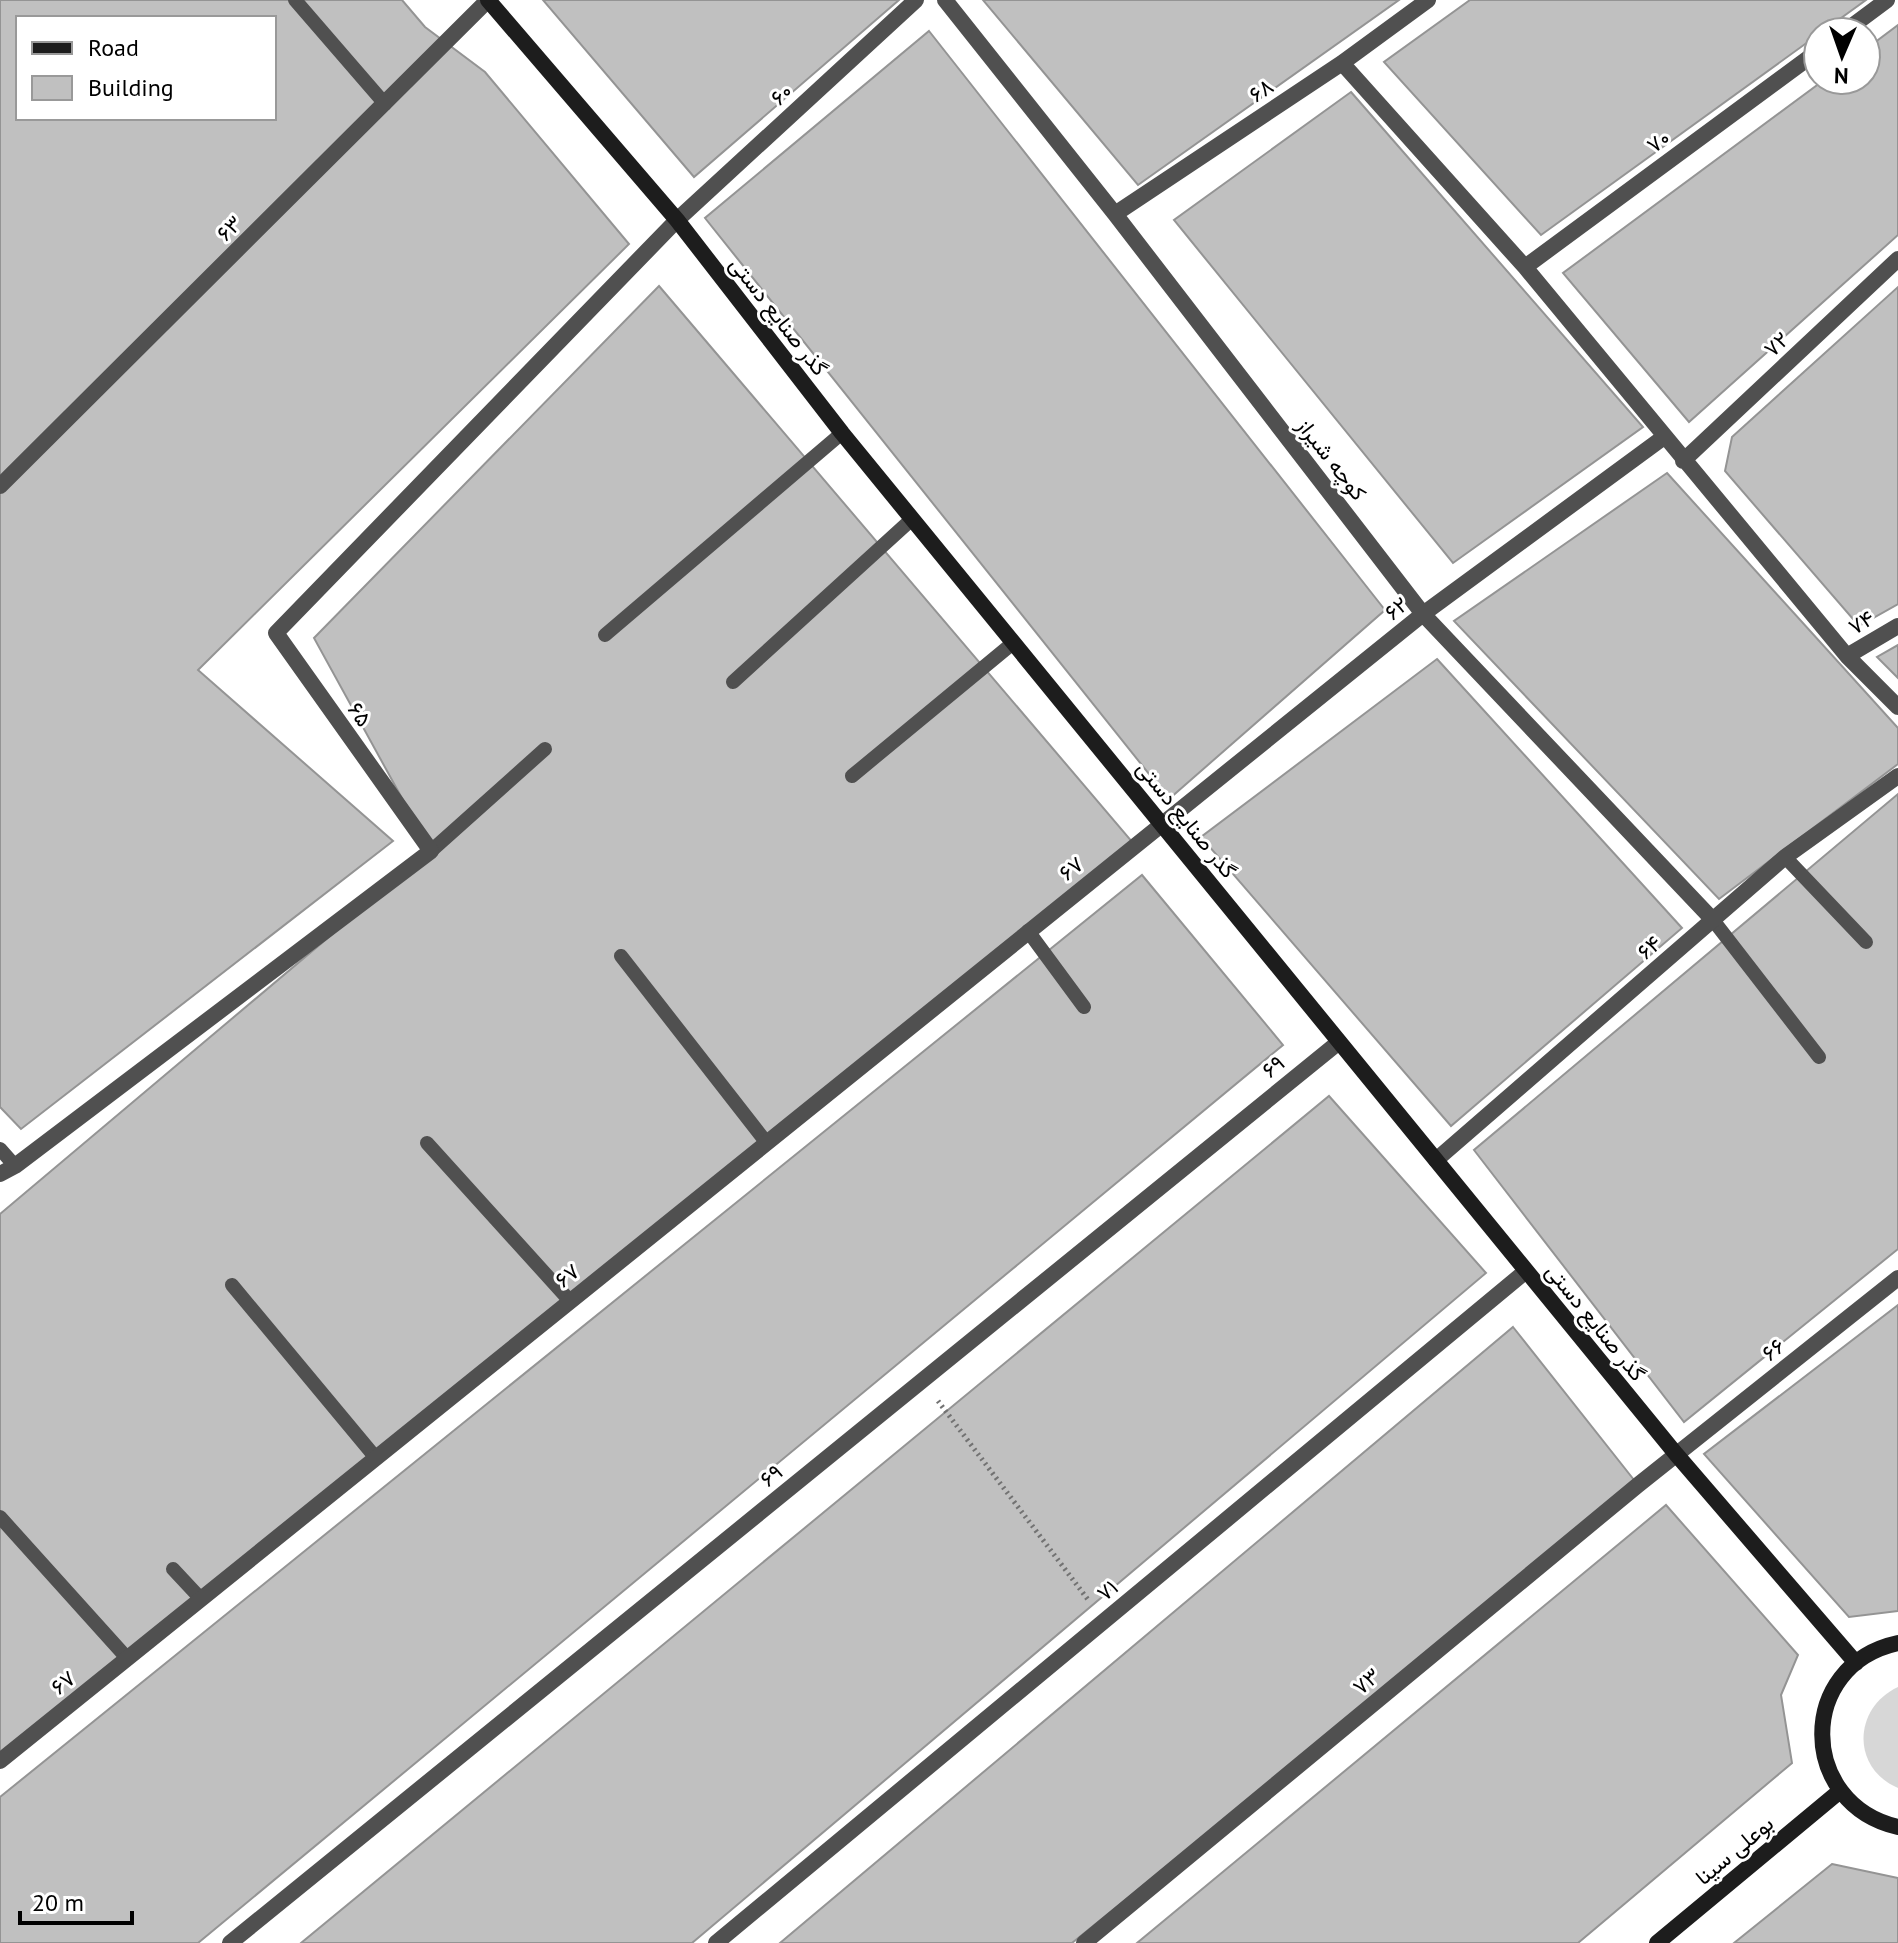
<svg xmlns="http://www.w3.org/2000/svg" width="1898" height="1943" font-family="'PT Sans',Vazirmatn,sans-serif">
  <style>
    .green { fill: #d7d7d7 }
    .building { fill: #c0c0c0; stroke: #949494; stroke-width: 2; fill-rule: evenodd }
    .lines { fill: none; stroke-linecap: round; stroke-linejoin: round }
    .path { stroke: #727272; stroke-width: 5; stroke-dasharray: 2 4; stroke-linecap: butt }
    .service { stroke: #505050; stroke-width: 14 }
    .minor { stroke: #505050; stroke-width: 16 }
    .secondary { stroke: #1d1d1d; stroke-width: 16 }
    .labels { text-anchor: middle; stroke-width: 6; stroke-linejoin: round; paint-order: stroke }
    .street-label { font-size: 22px; fill: #000; stroke: #fff }
  </style>
  <rect width="100%" height="100%" fill="#fff"/>
  <path class="green" d="M1898 1687V1788C1851 1768 1853 1708 1898 1687Z"/>
  <path class="building" d="M0 0H402L425 27 485 72 629 244 198 670 393 841 21 1129 0 1107ZM18 18H274V118H18Z
    M543 0H899L694 177Z
    M983 0H1399L1138 185Z
    M1470 0H1866L1541 235 1384 62Z
    M1898 25V235L1689 422 1563 273 1824 80H1866V49Z
    M929 31 1385 610 1169 799 705 218Z
    M1351 92 1643 427 1453 563 1174 220Z
    M659 286 1134 844 0 1761V1214L431 851 314 638Z
    M1898 287V604L1859 626 1725 471 1732 437Z
    M1667 473 1898 728V764L1719 899 1454 621Z
    M1898 645V678L1877 657Z
    M1437 659 1682 928 1451 1126 1201 837Z
    M1898 794V1249L1684 1422 1474 1150Z
    M1142 875 1283 1045 198 1943H0V1797Z
    M1329 1096 1486 1273 692 1943H301Z
    M1898 1305V1611L1849 1617 1704 1454Z
    M1513 1327 1638 1485 1072 1943H780Z
    M1666 1505 1798 1655 1781 1695 1792 1763 1578 1943H1137Z
    M1832 1864 1898 1878V1943H1734Z"/>
  <g class="lines">
    <path class="path" d="M938 1401 1089 1601"/>
    <path class="service" d="M295 0 385 104
      M605 635 842 433
      M733 682 912 519
      M852 776 1013 643
      M431 851 545 749
      M1785 857 1866 942
      M1713 920 1819 1057
      M1028 931 1084 1007
      M621 956 766 1142
      M427 1143 570 1301
      M0 1149 15 1166
      M232 1285 376 1458
      M0 1517 127 1658
      M173 1569 201 1599"/>
    <path class="minor" d="M945 0 1115 214 1423 614 1713 920
      M1844 32 1887 0
      M1342 63 1525 267 1847 656 1898 707
      M1115 214 1342 63 1428 0
      M1525 267 1818 51
      M1683 461 1898 259
      M0 486 488 0
      M1847 656 1898 626
      M1436 1160 1785 857 1898 776
      M0 1174 15 1166 431 851 276 633 677 220 916 0
      M0 1761 1423 614 1664 437
      M230 1943 1339 1042
      M716 1943 1526 1271
      M1084 1943 1638 1485 1898 1278"/>
    <path class="secondary" d="M488 0 677 220 842 433 1676 1454 1856 1663
      M1898 1643C1796 1665 1798 1804 1898 1827
      M1657 1943 1840 1791"/>
  </g>
  <g class="labels">
    <g class="street-label">
      <text transform="translate(1261 90) rotate(-34)" y="8">۶۸</text>
      <text transform="translate(781 94) rotate(-43)" y="8">۶۰</text>
      <text transform="translate(1658 141) rotate(-36)" y="8">۷۰</text>
      <text transform="translate(229 228) rotate(-45)" y="8">۶۳</text>
      <text transform="translate(779 316) rotate(52)" y="8">گذر صنایع دستی</text>
      <text transform="translate(1776 344) rotate(-43)" y="8">۷۲</text>
      <text transform="translate(1332 459) rotate(52)" y="8">کوچه شیراز</text>
      <text transform="translate(1396 608) rotate(-38)" y="8">۶۲</text>
      <text transform="translate(1861 622) rotate(-31)" y="8">۷۴</text>
      <text transform="translate(360 714) rotate(55)" y="8">۶۵</text>
      <text transform="translate(1187 819) rotate(51)" y="8">گذر صنایع دستی</text>
      <text transform="translate(1071 868) rotate(-39)" y="8">۶۷</text>
      <text transform="translate(1649 947) rotate(-41)" y="8">۶۴</text>
      <text transform="translate(1273 1066) rotate(-39)" y="8">۶۹</text>
      <text transform="translate(567 1275) rotate(-39)" y="8">۶۷</text>
      <text transform="translate(1596 1322) rotate(51)" y="8">گذر صنایع دستی</text>
      <text transform="translate(1773 1349) rotate(-38)" y="8">۶۶</text>
      <text transform="translate(771 1475) rotate(-39)" y="8">۶۹</text>
      <text transform="translate(1107 1590) rotate(-40)" y="8">۷۱</text>
      <text transform="translate(1366 1681) rotate(-40)" y="8">۷۳</text>
      <text transform="translate(63 1682) rotate(-39)" y="8">۶۷</text>
      <text transform="translate(1734 1850) rotate(-40)" y="8">بوعلی سینا</text>
    </g>
  </g>
  <rect x="16" y="16" width="260" height="104" fill="#ffffff" stroke="#999999" stroke-width="2"/>
  <rect x="32" y="42" width="40" height="12" fill="#1d1d1d" stroke="#999999" stroke-width="2"/>
  <text x="88" y="56" font-size="24" fill="#000000">Road</text>
  <rect x="32" y="76" width="40" height="24" fill="#c0c0c0" stroke="#999999" stroke-width="2"/>
  <text x="88" y="96" font-size="24" fill="#000000">Building</text>
  <g transform="translate(1842 56) rotate(182)"><circle r="38" fill="#ffffff" stroke="#999999" stroke-width="2"/>
  <path d="M0-6L14 30L0 20L-14 30Z" fill="#000000"/>
  <text y="-12" font-size="22" font-weight="bold" text-anchor="middle" fill="#000000">N</text>
  </g>
  <path d="M20 1911v12h112v-12" fill="none" stroke="#000000" stroke-width="4"/>
  <text x="32" y="1911" font-size="24" fill="#000000" stroke="#ffffff" stroke-width="6" paint-order="stroke">20 m</text>
</svg>
